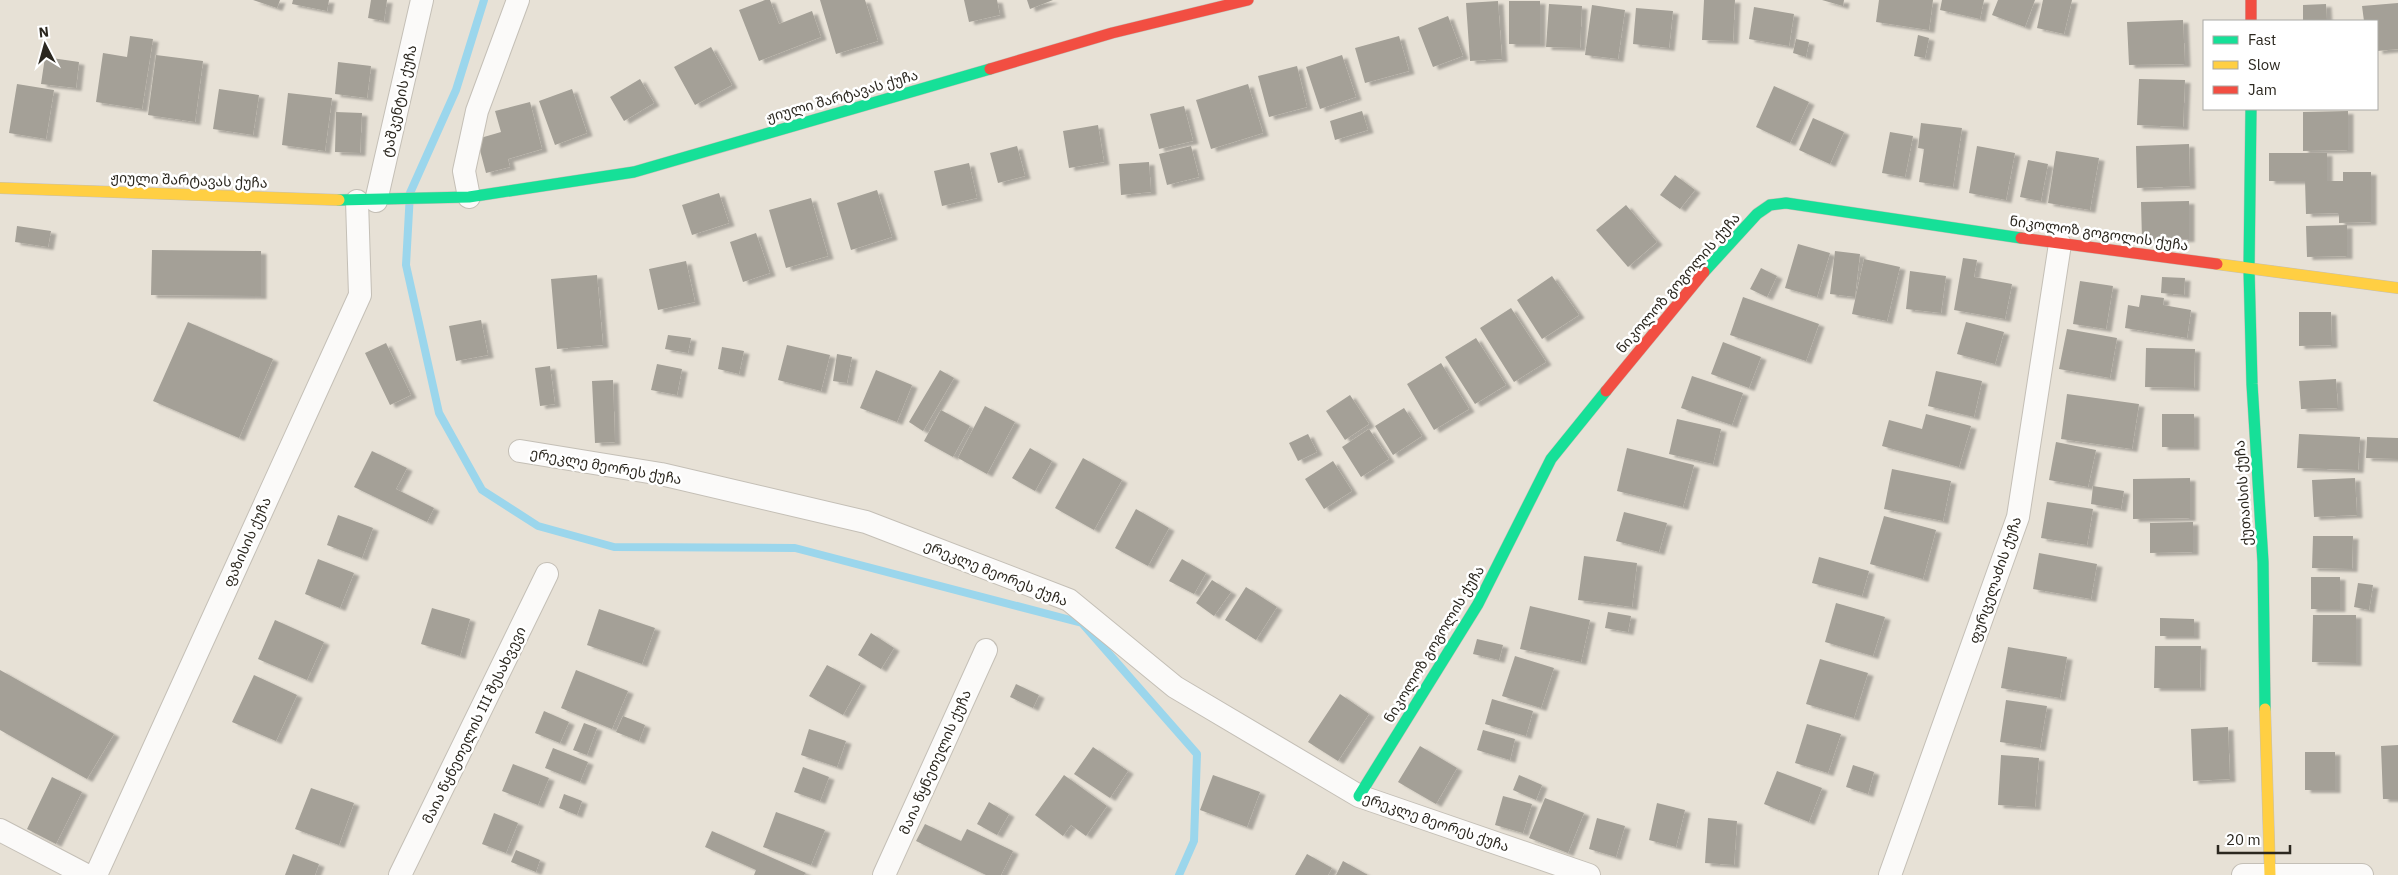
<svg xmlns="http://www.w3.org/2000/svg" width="2398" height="875" font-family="'IBM Plex Sans','Noto Sans Georgian',sans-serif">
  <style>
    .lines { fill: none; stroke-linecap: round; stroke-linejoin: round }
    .stream { stroke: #9bd6ec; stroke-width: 8 }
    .building { fill: #a4a097; filter: url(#shadow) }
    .street-casing { stroke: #c4bfb6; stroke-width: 24 }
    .fast-casing { stroke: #c4bfb6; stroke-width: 12 }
    .slow-casing { stroke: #c4bfb6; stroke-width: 12 }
    .jam-casing { stroke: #c4bfb6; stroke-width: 12 }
    .street { stroke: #fbfaf9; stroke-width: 22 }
    .fast { stroke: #16e098; stroke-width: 11 }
    .slow { stroke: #ffcf43; stroke-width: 11 }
    .jam { stroke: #f24e42; stroke-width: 11 }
    .labels { text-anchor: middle; stroke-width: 5; stroke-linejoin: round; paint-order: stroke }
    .street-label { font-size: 14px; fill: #2b271f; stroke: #fff }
  </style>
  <defs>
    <filter id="shadow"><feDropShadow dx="5.5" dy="3" stdDeviation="1" flood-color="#0004"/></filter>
  </defs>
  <rect width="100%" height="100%" fill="#e7e1d6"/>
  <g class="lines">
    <path class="stream" d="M484 0 456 90 410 193 406 265 439 413 482 490 538 526 614 547 795 548 1082 623 1197 754 1194 841 1179 875"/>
  </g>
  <path class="building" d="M253 0H280L277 8Z
    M293 0H329L327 11 292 4Z
    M371 0H387L384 21 368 18Z
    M765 0H770L779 24 812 11 821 37 759 61 739 10Z
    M820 0H865L878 41 836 54Z
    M964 0H997L1000 15 969 22Z
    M1027 0H1053L1030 9Z
    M1704 0H1735L1733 41 1702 40Z
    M1822 0H1844L1843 6Z
    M1879 0H1933L1929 30 1876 22Z
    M1942 0H1984L1980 19 1940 10Z
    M1998 0H2035L2025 27 1992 15Z
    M2043 0H2072L2064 34 2037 28Z
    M1498 1 1502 59 1470 61 1466 3Z
    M1509 1H1540V44H1509Z
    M2398 3V49L2377 51V21H2364L2362 6Z
    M1549 4 1582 6 1580 48 1546 47Z
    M2326 4 2327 21H2303V5Z
    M1592 5 1625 10 1618 59 1585 55Z
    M1754 7 1794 14 1789 46 1749 39Z
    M1636 8 1673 11 1669 48 1633 44Z
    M1448 16 1463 56 1433 67 1418 28Z
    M2183 20 2185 64 2129 65 2127 22Z
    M1918 35 1929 38 1925 58 1914 56Z
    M130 36 153 39 142 109 96 102 103 53 127 57Z
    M1399 36 1409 71 1365 83 1355 48Z
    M1796 39 1809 42 1806 57 1793 53Z
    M711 47 732 85 695 105 674 67Z
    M156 55 203 61 195 122 148 115Z
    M1342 55 1356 97 1320 109 1306 67Z
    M45 57 79 62 76 88 41 84Z
    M338 62 371 66 367 98 335 94Z
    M1297 66 1307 107 1269 117 1258 76Z
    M640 79 654 103 624 121 610 97Z
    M2139 79 2185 80 2183 127 2137 125Z
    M17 84 54 90 46 139 9 133Z
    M1248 84 1263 133 1211 149 1196 100Z
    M1774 86 1809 102 1790 143 1756 127Z
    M219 89 259 95 253 135 213 129Z
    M572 89 587 133 555 145 539 101Z
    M288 93 332 98 325 151 282 145Z
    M530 102 542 149 508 159 510 167 486 173 477 139 501 132 495 111Z
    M1184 106 1193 141 1159 149 1150 114Z
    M1362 111 1368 130 1335 140 1330 121Z
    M2348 111V150L2303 151V112Z
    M336 112 362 113 360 153 335 152Z
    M1813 118 1844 132 1830 164 1799 150Z
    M1921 123 1962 128 1953 187 1919 182 1924 149 1918 148Z
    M1098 125 1104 162 1069 168 1063 131Z
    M1890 132 1913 136 1905 177 1882 173Z
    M2189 144 2190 186 2137 188 2136 146Z
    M1017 146 1025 176 998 183 990 153Z
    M1191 146 1199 177 1167 185 1159 154Z
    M1977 146 2015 153 2006 200 1969 193Z
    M2056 151 2099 158 2090 210 2048 203Z
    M2269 153H2327V181H2343V172H2371V222L2339 223V213L2306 214 2305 181H2269Z
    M2028 160 2048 164 2041 201 2020 197Z
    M1149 162 1151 192 1121 195 1119 164Z
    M969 163 977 198 942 206 934 171Z
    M1675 175 1695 190 1680 209 1660 195Z
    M877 190 892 237 851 250 837 203Z
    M719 193 729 223 692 235 682 205Z
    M811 198 828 256 786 268 769 210Z
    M2189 201V239L2142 240 2141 202Z
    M1626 205 1657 242 1628 267 1596 230Z
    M2347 225V256L2307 257 2306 226Z
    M17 226 51 231 48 247 15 242Z
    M756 233 770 273 743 282 730 242Z
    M1798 244 1830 253 1817 297 1785 288Z
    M152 250 261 251V296L151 295Z
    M1835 251 1860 254 1855 297 1830 294Z
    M1963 258 1977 260 1974 277 2012 284 2005 319 1954 310Z
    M1864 259 1900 267 1887 321 1852 314Z
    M686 261 695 302 658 310 649 269Z
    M1761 268 1777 276 1767 297 1750 289Z
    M1910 271 1946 276 1941 313 1906 309Z
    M597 275 603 345 557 349 551 279Z
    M1552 276 1579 315 1542 339 1517 300Z
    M2162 277 2185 278 2184 295 2161 293Z
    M2080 281 2113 286 2106 329 2073 324Z
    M2141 295 2164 298 2163 305 2191 310 2187 338 2125 328 2128 305 2139 307Z
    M1743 297 1819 324 1806 361 1730 335Z
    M1511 308 1546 362 1514 382 1480 328Z
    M2299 312H2331L2332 345 2299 346Z
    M481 320 488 355 456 361 449 326Z
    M188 322 273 359 239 438 153 401Z
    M1966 322 2004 332 1995 364 1957 354Z
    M2067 329 2117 338 2110 378 2059 369Z
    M668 335 691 338 688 353 665 349Z
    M1476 338 1506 385 1475 404 1445 357Z
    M1723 342 1761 357 1749 388 1711 374Z
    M386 343 411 395 390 405 365 353Z
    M787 345 830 355 821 391 778 380Z
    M722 347 744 351 739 374 718 369Z
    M2146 348 2195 349 2194 388 2145 387Z
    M837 354 852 357 847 383 833 381Z
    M1441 363 1469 409 1434 430 1407 384Z
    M657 364 682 369 677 395 651 390Z
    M550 366 555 404 540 406 535 368Z
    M876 370 912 385 897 422 860 408Z
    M940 370 954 378 923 431 909 422Z
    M1936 371 1982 381 1974 417 1928 406Z
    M1692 376 1743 393 1732 425 1681 408Z
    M2336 379 2338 408 2301 409 2299 381Z
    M613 380 615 442 595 443 592 381Z
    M2067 394 2139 404 2132 449 2061 439Z
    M1350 395 1369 424 1345 440 1326 411Z
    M985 406 1015 422 987 474 958 458Z
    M1404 408 1422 436 1393 455 1375 426Z
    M941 410 970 426 953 457 924 441Z
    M1926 414 1971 426 1959 467 1882 446 1889 420 1922 429Z
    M2162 414H2194V447H2162Z
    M1677 419 1721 429 1713 464 1669 454Z
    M1369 429 1389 459 1361 477 1342 447Z
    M1308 434 1317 452 1298 461 1289 443Z
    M2299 434 2360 437 2358 470 2297 468Z
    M2367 437 2398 438V459L2366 458Z
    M2056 442 2096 450 2088 487 2049 480Z
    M1030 448 1052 461 1035 491 1012 478Z
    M1627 448 1694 465 1683 507 1617 491Z
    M372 451 407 468 396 489 434 508 427 522 354 487Z
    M1083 458 1122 480 1094 530 1055 508Z
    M1333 461 1352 491 1324 509 1305 479Z
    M1892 469 1951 481 1943 521 1884 509Z
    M2190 478V518L2133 519V479Z
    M2355 478 2357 515 2314 517 2312 480Z
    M2093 486 2124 491 2121 509 2091 504Z
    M2047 502 2093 509 2087 545 2041 538Z
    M1136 509 1169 528 1148 566 1115 548Z
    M1624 512 1667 523 1659 552 1616 541Z
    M338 515 373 528 362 558 327 545Z
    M1884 516 1936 530 1923 579 1870 564Z
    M2193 522V552L2150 553V523Z
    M2313 536H2353L2352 569 2312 568Z
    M2039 553 2097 564 2091 599 2033 589Z
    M1584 556 1637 563 1632 607 1578 600Z
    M1819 557 1869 571 1862 596 1812 583Z
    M318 559 354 573 340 608 305 594Z
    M1182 559 1206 573 1194 594 1169 581Z
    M2311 577H2340V609H2311Z
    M1212 580 1231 592 1214 616 1196 603Z
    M2358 583 2373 585 2369 610 2354 607Z
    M1246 587 1277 607 1256 640 1225 620Z
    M1836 603 1885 617 1873 656 1825 642Z
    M1530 606 1590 620 1581 662 1520 649Z
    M432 608 470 619 460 656 421 644Z
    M599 609 655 628 642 664 587 645Z
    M1608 612 1631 616 1628 632 1605 628Z
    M2313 615H2356V663L2312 662Z
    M2160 618 2194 619V636H2160Z
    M275 620 324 642 307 680 258 659Z
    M871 633 894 648 881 669 858 655Z
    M1477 639 1503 645 1499 660 1473 654Z
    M2155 646H2201L2200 688H2154Z
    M2008 647 2067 657 2060 698 2001 688Z
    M1515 656 1554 668 1541 708 1502 696Z
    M1820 659 1868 673 1854 718 1806 704Z
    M827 665 861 683 843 715 809 696Z
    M0 670 114 734 87 779 0 730Z
    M576 670 628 691 612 729 561 708Z
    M254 675 297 695 276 741 232 722Z
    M1016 684 1039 695 1033 708 1010 697Z
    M1340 694 1369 714 1338 761 1308 742Z
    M1492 699 1533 711 1526 736 1485 724Z
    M2006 700 2047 706 2040 748 2000 742Z
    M544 711 569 722 560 743 535 733Z
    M623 716 645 725 639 741 616 732Z
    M584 723 597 728 587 755 573 750Z
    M1807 724 1841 734 1828 773 1795 763Z
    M2228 727 2230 779 2193 781 2191 729Z
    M809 729 846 741 837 767 801 755Z
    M1483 730 1515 739 1510 760 1477 750Z
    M2398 745V799H2383L2381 746Z
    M1420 746 1457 768 1436 804 1398 782Z
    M1093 747 1128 771 1110 798 1074 774Z
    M553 748 588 762 580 782 545 768Z
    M2305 752H2335V790H2305Z
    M2001 755 2039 758 2035 807 1998 805Z
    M513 764 549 778 538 805 502 791Z
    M1853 765 1874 772 1868 794 1846 787Z
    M803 767 829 777 820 801 794 792Z
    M1777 771 1822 788 1809 822 1764 804Z
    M1064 775 1107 806 1086 836 1071 825 1063 836 1035 815Z
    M1213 775 1260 792 1247 827 1200 810Z
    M1519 775 1542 785 1536 800 1513 790Z
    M52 777 82 792 56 844 27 829Z
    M311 788 354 803 339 845 295 829Z
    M564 794 582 801 577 815 559 808Z
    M1503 796 1532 804 1523 833 1495 825Z
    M1545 798 1584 813 1568 853 1529 838Z
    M989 802 1009 814 997 835 977 824Z
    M1657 803 1685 810 1676 847 1649 840Z
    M776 812 825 830 811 865 763 847Z
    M494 813 518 823 506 853 482 844Z
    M1597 818 1625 826 1616 857 1589 849Z
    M1708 818 1737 821 1734 865 1705 863Z
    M925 824 961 841 967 829 1013 851 1001 875H986L916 841Z
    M712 831 806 873 804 875H754L756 870 705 847Z
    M516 850 540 860 536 872 511 862Z
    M293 854 319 864 315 875H285Z
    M1307 854 1332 868 1328 875H1295Z
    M1343 861 1368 875H1336Z"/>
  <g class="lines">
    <defs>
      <path id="street" d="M469 197 464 171 477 111 518 0
        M376 201 422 0
        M520 451 661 474 866 522 1069 600 1175 687 1359 796 1589 875
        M0 830 86 875
        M96 875 360 295 357 201
        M400 875 547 574
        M884 875 986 650
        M1890 875 2018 517 2060 244
        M2243 875H2362"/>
      <path id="fast" d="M2251 109 2249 269 2252 384 2263 562 2265 709
        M339 200 469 197 634 172 990 69
        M1704 272 1757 214 1770 205 1786 203 2021 238
        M1359 796 1478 604 1551 459 1606 391"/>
      <path id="slow" d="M0 188 339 200
        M2217 264 2398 288
        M2265 709 2270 875"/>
      <path id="jam" d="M2251 0V21
        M990 69 1112 33 1248 0
        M2021 238 2217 264
        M1606 391 1704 272"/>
    </defs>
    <use href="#street" class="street-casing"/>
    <use href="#fast" class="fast-casing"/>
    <use href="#slow" class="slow-casing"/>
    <use href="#jam" class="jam-casing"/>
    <use href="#street" class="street"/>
    <use href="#fast" class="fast"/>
    <use href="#slow" class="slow"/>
    <use href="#jam" class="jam"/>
  </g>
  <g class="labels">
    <g class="street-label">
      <text transform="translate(842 96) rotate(-16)" y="5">ჟიული შარტავას ქუჩა</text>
      <text transform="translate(399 101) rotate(-77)" y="5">ტაშკენტის ქუჩა</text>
      <text transform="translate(189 180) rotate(2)" y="5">ჟიული შარტავას ქუჩა</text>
      <text transform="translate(2099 233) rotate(8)" y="5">ნიკოლოზ გოგოლის ქუჩა</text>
      <text transform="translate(1678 283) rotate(-49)" y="5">ნიკოლოზ გოგოლის ქუჩა</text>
      <text transform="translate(606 466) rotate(10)" y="5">ერეკლე მეორეს ქუჩა</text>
      <text transform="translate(2243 493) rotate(-94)" y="5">ქუთაისის ქუჩა</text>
      <text transform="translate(247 542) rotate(-66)" y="5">ფაზისის ქუჩა</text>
      <text transform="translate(996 573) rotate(22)" y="5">ერეკლე მეორეს ქუჩა</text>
      <text transform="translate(1995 580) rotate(-71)" y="5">ფურცელაძის ქუჩა</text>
      <text transform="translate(1434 644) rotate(-59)" y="5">ნიკოლოზ გოგოლის ქუჩა</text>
      <text transform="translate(474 725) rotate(-64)" y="5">მაია წყნეთელის III შესახვევი</text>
      <text transform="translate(935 762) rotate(-66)" y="5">მაია წყნეთელის ქუჩა</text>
      <text transform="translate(1436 822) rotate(19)" y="5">ერეკლე მეორეს ქუჩა</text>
    </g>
  </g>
  <rect x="2203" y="20" width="175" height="90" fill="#ffffff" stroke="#aaa9a5"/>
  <rect x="2213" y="36" width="25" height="8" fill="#16e098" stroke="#aaa9a5"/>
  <text x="2248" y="45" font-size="15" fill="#2b271f">Fast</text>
  <rect x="2213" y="61" width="25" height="8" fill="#ffcf43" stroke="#aaa9a5"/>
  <text x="2248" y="70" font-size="15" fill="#2b271f">Slow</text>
  <rect x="2213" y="86" width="25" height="8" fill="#f24e42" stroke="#aaa9a5"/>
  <text x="2248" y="95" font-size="15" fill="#2b271f">Jam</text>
  <g transform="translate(45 45) rotate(354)" stroke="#ffffff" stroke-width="4" paint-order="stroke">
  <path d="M0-4L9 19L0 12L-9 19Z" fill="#2b271f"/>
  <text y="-8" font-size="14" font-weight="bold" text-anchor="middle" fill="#2b271f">N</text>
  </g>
  <path d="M2218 845v8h72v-8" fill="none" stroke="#2b271f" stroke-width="2.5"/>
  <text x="2226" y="845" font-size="15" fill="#2b271f" stroke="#ffffff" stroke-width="4" paint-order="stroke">20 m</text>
</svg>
